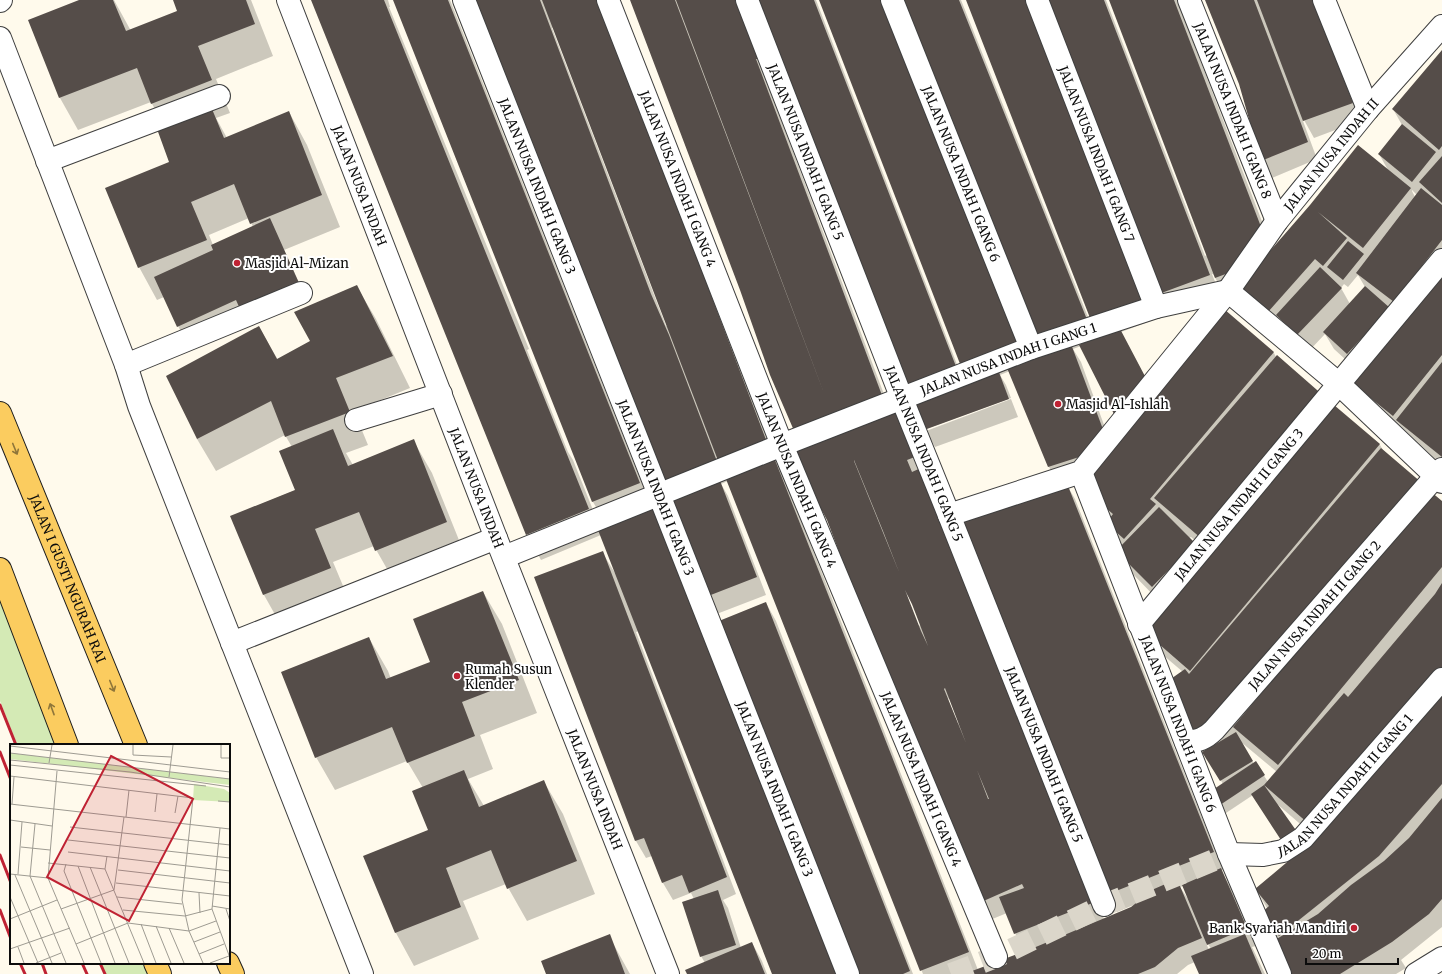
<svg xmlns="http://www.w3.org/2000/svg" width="1442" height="974" font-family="Merriweather,serif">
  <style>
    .green { fill: #d4eab5 }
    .shadow { fill: #0003; fill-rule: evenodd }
    .building { fill: #554d49; fill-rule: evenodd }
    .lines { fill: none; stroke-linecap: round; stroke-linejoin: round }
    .minor-tunnel { stroke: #dbd6ca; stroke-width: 22; stroke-dasharray: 22 11; stroke-linecap: butt }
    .minor-casing { stroke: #3f3f3f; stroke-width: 24 }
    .tertiary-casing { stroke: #3f3f3f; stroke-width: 24 }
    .primary-casing { stroke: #1d1d1d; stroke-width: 24 }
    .minor { stroke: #fff; stroke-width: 22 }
    .tertiary { stroke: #fff; stroke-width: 22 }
    .primary { stroke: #fbcc5f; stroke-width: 22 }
    .rail { stroke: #bf2233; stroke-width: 3 }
    .oneway { stroke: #8f763a }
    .poi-dot { fill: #bf2233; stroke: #fff; stroke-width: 1.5 }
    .labels { text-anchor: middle; stroke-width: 4; stroke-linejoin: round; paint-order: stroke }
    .street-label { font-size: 13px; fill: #0c0c0c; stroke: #fff }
    .poi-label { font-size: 13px; fill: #0c0c0c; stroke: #fff; text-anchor: start }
    .inset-road { fill: none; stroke: #9e9b92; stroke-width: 1 }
    .view { fill: #bf2233; fill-opacity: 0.15; stroke: #bf2233; stroke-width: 2 }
    .inset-edge { fill: none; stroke: #0c0c0c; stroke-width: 2 }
  </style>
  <rect width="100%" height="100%" fill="#fffaec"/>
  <path class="green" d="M0 559 72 745H17L0 701Z
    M101 963H157L161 974H105Z"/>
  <path class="shadow" d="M82 0H114L131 31 179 11 174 0H251L273 56 216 79 230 113 216 118 227 138 289 112 307 145 340 227 284 250 303 291 182 334 164 297 157 300 139 267 171 163 165 127 151 102 78 130 60 98 29 21ZM249 218 253 227 213 245 209 235Z
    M312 0H388L390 7H389L529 349 527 350 568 452 573 460 599 525 660 522 838 974H773L639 631 636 632 736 894 723 900 728 908 741 948 752 943 762 961 767 974H688L705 963 701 956 694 899 691 893 673 900 663 883 652 856 646 858 636 841 602 552 615 573H616L601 535 541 560 527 534Z
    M394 0H450L649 501 603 519 593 502Z
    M471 0H601L777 462H776L783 474 978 970 1025 952 1015 933 1007 913 990 920 741 289 631 0H737L767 76 765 77 891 413 933 486 1104 919 1132 908 1136 904 1117 912 1107 894 1059 484 1049 467 1010 371 1000 375 1006 385 1011 398 926 429V431L1011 399 1018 417 935 447 925 430 753 0H816L963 380 969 378 820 0H961L1096 337 1101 335 967 0 1159 318 1121 332 1154 394 1224 310 1274 353 1276 357 1380 445 1383 450 1442 503V927L1401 960 1406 968 1396 974H1289L1278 939 1271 931 1267 908 1256 889 1287 863 1313 835 1277 804 1253 795 1223 815 1214 802 1223 784 1205 754 1199 756 1183 672 1156 649 1162 604 1127 568 1122 545 1117 540 1096 491 1065 482 1075 499 1223 870 1221 871 1230 886 1256 946 1252 947 1265 974H1200L1195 962 1188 965 1177 974H923L728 481 721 484 728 496 766 595 714 615ZM554 27 668 325 666 326 552 28ZM1081 346 1124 429 1111 444 1081 362 1073 349ZM1191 537 1210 554 1205 561 1189 538ZM908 595 921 625 918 626 907 596ZM950 698 960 723 957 724 948 699ZM1241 742 1277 772 1268 782 1256 763 1254 764ZM1183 886 1189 899H1188L1180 887ZM1207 942 1211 949 1209 950 1206 943Z
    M1043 0H1106L1205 256 1207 255 1110 0H1177L1273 250 1311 206 1388 170 1379 154 1402 125 1393 109 1442 52V466L1407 438 1350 381 1358 371 1334 349 1325 334 1308 352 1225 295 1213 274H1212L1219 292 1167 312ZM1412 190 1417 195 1415 197 1412 191ZM1358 275 1365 287 1350 304 1341 288 1344 284 1348 287Z
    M1207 0H1315L1362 120 1314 138 1304 120 1303 121 1317 159 1272 178 1262 161 1240 84Z
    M357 287 376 319 410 388 354 411 368 445 346 453 353 465 413 440 432 473 465 555 395 583 374 546 333 562 349 600 282 627 264 595 232 516 296 490 292 447 285 435 216 471 197 439 259 327 278 360 311 341Z
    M483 592 502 624 537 713 480 735 493 769 468 779 484 806 544 782 563 814 595 894 527 921 506 884 463 901 479 939 414 966 396 933 365 857 429 831 423 788 407 761 335 790 316 757 369 638 388 671 391 679 432 663Z
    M766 603 776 621 913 974H851Z
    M609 936 630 974H547Z"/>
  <path class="building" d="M79 0H113L126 31 177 11 173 0H246L255 24 198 46 212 80 151 104 137 68 59 98 28 20Z
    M311 0H384L589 509 526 535Z
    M393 0H448L640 483 592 502Z
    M470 0H540L651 294 669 335 718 464 656 487Z
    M542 0H599L768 445 719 463Z
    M630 0H675L827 401 676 0H735L758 59H756L883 398 795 433 770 375 740 290Z
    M752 0H814L957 369 902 389Z
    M819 0H886L1021 346 962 369Z
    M896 0H959L1088 322 1034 344Z
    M966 0H1033L1150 300 1092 323Z
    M1042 0H1104L1210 275 1156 295Z
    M1109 0H1174L1263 232 1231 272 1215 278Z
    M1205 0H1254L1308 142 1261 161 1239 84Z
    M1257 0H1313L1353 103 1303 121Z
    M1442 50V146L1439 150 1392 109Z
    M212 109 224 138 289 111 322 195 250 224 234 184 191 202 207 240 138 268 105 188 169 162 157 129Z
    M1402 124 1436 152 1412 182 1378 154Z
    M1358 145 1411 188 1363 248 1318 212 1347 238 1323 266 1315 259 1267 313 1238 288 1310 205Z
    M1442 156V203L1419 182Z
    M1421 188 1442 205V240L1394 302 1356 273Z
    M270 218 299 283 240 309 236 300 177 327 154 277 213 250 211 245Z
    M1348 241 1364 254 1343 280 1327 267Z
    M1442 264V355L1393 416 1349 381Z
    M1320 267 1342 288 1297 335 1276 315Z
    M357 285 393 356 336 378 350 412 285 437 271 401 197 439 166 376 259 326 277 359 310 341 294 312Z
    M1365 286 1390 308 1347 354 1323 332Z
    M1224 309 1274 352 1150 499 1156 504 1124 539 1106 523 1113 514 1094 498 1085 474Z
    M1118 325 1148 382 1117 420 1079 345Z
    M1071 344 1107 440 1098 451 1048 467 1007 368Z
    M1277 355 1325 397 1202 539 1154 498Z
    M1442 362V457L1396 420Z
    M997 367 1009 399 924 430 912 398Z
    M1334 405 1380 444 1190 671 1144 631Z
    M901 408 920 455 907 460 912 472 923 467 1095 902 1014 934 999 897 1024 888 1022 884 979 903 857 599 827 520 812 492 791 446ZM854 460 883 531 899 572 854 461ZM905 590 912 604 928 646 921 631ZM945 688 966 743 944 689ZM977 770 989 799H988Z
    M333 429 348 466 414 439 447 522 375 551 359 512 315 529 331 568 263 595 230 516 295 490 279 451Z
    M1381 448 1422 483 1247 689 1188 739 1165 683 1185 669 1189 674Z
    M773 455 969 952 920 971 724 474Z
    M719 478 757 577 703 598 665 498Z
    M1066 481 1214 852 1106 895 958 523Z
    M1430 491 1442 501V567L1278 765 1233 727Z
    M651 503 689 601 836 974H772L696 780 596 525Z
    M1159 507 1195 543 1152 587 1116 551Z
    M603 551 727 877 689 893 682 875 662 883 644 838 635 841 534 577Z
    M1442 583V671L1309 824 1264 785 1344 693 1348 697 1435 594Z
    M483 591 519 680 462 702 475 736 407 763 392 727 315 758 281 672 369 637 386 679 430 662 413 619Z
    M766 602 910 971 903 974H850L714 623Z
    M1442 688V784L1379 856 1279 936 1260 914 1269 906 1255 889 1286 863 1332 814Z
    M1236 732 1253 761 1220 781 1202 752Z
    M1256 761 1265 775 1217 807 1208 793Z
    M464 770 479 807 544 780 577 861 507 889 491 850 446 868 461 907 395 933 363 856 428 830 412 791Z
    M1264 785 1300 836 1281 840 1251 794Z
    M1442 798V899L1429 914 1392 942 1340 974H1289L1270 943 1318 914 1351 885 1384 861 1409 838Z
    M1221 868 1247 928 1207 945 1182 885Z
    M1177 879 1202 938 1178 948 1155 967 1138 974H964L1031 949 1131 907 1154 889Z
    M718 890 736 945 700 957 682 902Z
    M610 934 625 974H546L541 961Z
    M1245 934 1262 974H1199L1191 956Z
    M752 942 765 974H687L685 970Z"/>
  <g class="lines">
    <path class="minor-tunnel" d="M951 974 996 957 1104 905 1229 854"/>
    <defs>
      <g id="minor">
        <path id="s1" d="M288 0 496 538 668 974"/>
        <path id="s2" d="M464 0 848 974"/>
        <path id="s3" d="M608 0 782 445 996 957"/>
        <path id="s4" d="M747 0 902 399 949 515 1104 905"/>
        <path id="s5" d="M892 0 1031 348"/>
        <path id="s6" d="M1037 0 1156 307"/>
        <path id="s7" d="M1189 0 1277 221"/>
        <path d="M1324 0 1368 109"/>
        <path d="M0 1 1 0"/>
        <path d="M0 38 126 365 139 406 362 974"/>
        <path d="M47 161 219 96"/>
        <path d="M126 365 301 293"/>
        <path d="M356 420 441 394"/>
        <path id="s8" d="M1081 472 1229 854 1280 974"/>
        <path id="s9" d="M949 515 1081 472 1228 291 1277 221 1368 109 1442 26"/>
        <path id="s10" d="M504 557 782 445 1031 348 1156 307 1228 291 1339 384 1442 482"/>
        <path id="s11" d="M1139 624 1442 260"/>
        <path d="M232 643 496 538"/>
        <path id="s12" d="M1186 742C1198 741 1205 739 1214 730L1442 469"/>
        <path id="s13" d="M1229 854 1263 855 1283 851 1303 838 1442 679"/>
      </g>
      <path id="tertiary" d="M1416 974 1442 958"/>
      <g id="primary">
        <path id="s14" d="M0 413 136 745"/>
        <path d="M0 569 67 745"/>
        <path d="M155 963 160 974"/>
        <path d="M228 963 233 974"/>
      </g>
    </defs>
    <use href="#minor" class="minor-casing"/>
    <use href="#tertiary" class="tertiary-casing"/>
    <use href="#primary" class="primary-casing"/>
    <use href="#minor" class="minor"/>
    <use href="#tertiary" class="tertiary"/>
    <use href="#primary" class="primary"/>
    <path class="rail" d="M0 705 16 745
      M0 752 11 780
      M0 855 11 883
      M0 910 11 939
      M20 963 25 974
      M42 963 46 974
      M82 963 87 974
      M100 963 105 974"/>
  </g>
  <defs><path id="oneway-shaft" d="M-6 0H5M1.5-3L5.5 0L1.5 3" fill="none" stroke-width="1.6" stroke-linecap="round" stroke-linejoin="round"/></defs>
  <g class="oneway">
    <use href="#oneway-shaft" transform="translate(15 449) rotate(68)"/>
    <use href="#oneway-shaft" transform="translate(112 686) rotate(68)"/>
    <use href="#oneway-shaft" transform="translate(52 709) rotate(-110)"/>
  </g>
  <g class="poi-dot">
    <circle cx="237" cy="263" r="4"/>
    <circle cx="1058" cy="404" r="4"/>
    <circle cx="457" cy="676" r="4"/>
    <circle cx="1354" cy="928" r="4"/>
  </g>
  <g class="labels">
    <g class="street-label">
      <text dy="5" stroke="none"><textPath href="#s7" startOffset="119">JALAN NUSA INDAH I GANG 8</textPath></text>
      <text dy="5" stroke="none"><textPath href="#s4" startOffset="163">JALAN NUSA INDAH I GANG 5</textPath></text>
      <text dy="5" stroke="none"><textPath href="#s6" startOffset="165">JALAN NUSA INDAH I GANG 7</textPath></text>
      <text dy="5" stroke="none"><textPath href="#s9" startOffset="543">JALAN NUSA INDAH II</textPath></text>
      <text dy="5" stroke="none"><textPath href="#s5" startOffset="187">JALAN NUSA INDAH I GANG 6</textPath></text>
      <text dy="5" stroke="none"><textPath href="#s3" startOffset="192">JALAN NUSA INDAH I GANG 4</textPath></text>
      <text dy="5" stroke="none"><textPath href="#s1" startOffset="199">JALAN NUSA INDAH</textPath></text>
      <text dy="5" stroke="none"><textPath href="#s2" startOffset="200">JALAN NUSA INDAH I GANG 3</textPath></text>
      <text dy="5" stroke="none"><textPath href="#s10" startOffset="542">JALAN NUSA INDAH I GANG 1</textPath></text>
      <text dy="5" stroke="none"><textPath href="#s4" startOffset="487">JALAN NUSA INDAH I GANG 5</textPath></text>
      <text dy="5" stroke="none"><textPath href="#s3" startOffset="516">JALAN NUSA INDAH I GANG 4</textPath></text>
      <text dy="5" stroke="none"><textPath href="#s1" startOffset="523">JALAN NUSA INDAH</textPath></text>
      <text dy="5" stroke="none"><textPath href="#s2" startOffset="524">JALAN NUSA INDAH I GANG 3</textPath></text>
      <text dy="5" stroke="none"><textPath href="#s11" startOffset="156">JALAN NUSA INDAH II GANG 3</textPath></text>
      <text dy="5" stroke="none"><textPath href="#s14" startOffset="179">JALAN I GUSTI NGURAH RAI</textPath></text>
      <text dy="5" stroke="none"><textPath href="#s12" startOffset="184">JALAN NUSA INDAH II GANG 2</textPath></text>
      <text dy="5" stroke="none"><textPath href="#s8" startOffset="270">JALAN NUSA INDAH I GANG 6</textPath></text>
      <text dy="5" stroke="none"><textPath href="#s4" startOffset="811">JALAN NUSA INDAH I GANG 5</textPath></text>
      <text dy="5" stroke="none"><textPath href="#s3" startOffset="840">JALAN NUSA INDAH I GANG 4</textPath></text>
      <text dy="5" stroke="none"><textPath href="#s13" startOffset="145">JALAN NUSA INDAH II GANG 1</textPath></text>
      <text dy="5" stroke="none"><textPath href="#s2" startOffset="848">JALAN NUSA INDAH I GANG 3</textPath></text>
      <text dy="5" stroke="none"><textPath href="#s1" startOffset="847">JALAN NUSA INDAH</textPath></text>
    </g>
    <g class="poi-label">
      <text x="245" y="268">Masjid Al-Mizan</text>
      <text x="1066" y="409">Masjid Al-Ishlah</text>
      <text x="465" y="674">Rumah Susun<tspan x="465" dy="15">Klender</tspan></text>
      <text x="1346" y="933" text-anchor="end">Bank Syariah Mandiri</text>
    </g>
  </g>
  <g transform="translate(10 744)">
    <rect width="220" height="220" fill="#fffaec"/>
    <path d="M0 9 220 35V41L0 15ZM184 40 214 45 220 49V58L183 56Z" fill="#d4eab5"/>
    <path class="inset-road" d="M123 1V11L161 13M211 1V14H220M0 2 220 28M0 9 220 35M0 16 120 28 220 43M39 19 42 1M0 21 196 42M47 27 38 134 74 219M0 32 183 54 172 156 179 187 193 219M159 33 163 1M208 57 220 58M0 60 220 85M2 60 4 33M145 68 147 50M165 69 168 52M116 73 119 46M0 76 42 82M25 80 20 132 56 219M60 83 220 101M210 84 202 165 220 214M58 96 220 114M11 103 40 106M58 108 220 127M97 112 95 125 134 219M38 119 95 125M56 120 54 127 91 219M68 122 105 219M80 123 119 219M108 126 220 139M0 130 38 134M8 130 12 78M5 131 42 219M106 139 220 152M189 149 190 169M0 153 28 219M107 153 172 160M202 162 220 165M51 165 104 146 114 73M216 165 220 177M113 166 175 172 202 165M0 175 47 156M131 180 146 219M146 182 161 219M159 184 174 219M184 198 210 188M66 200 118 179 179 187 206 177M8 203 14 219M0 205 60 184M189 210 214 200M26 219 51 209M200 219 219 212"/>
    <path class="view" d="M101 12 183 55 119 177 37 133Z"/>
    <rect width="220" height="220" class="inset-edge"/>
  </g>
  <path d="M1306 958v6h92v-6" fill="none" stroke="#0c0c0c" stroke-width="2"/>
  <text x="1312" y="958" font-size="12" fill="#0c0c0c" stroke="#ffffff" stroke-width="3" paint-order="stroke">20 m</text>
</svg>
